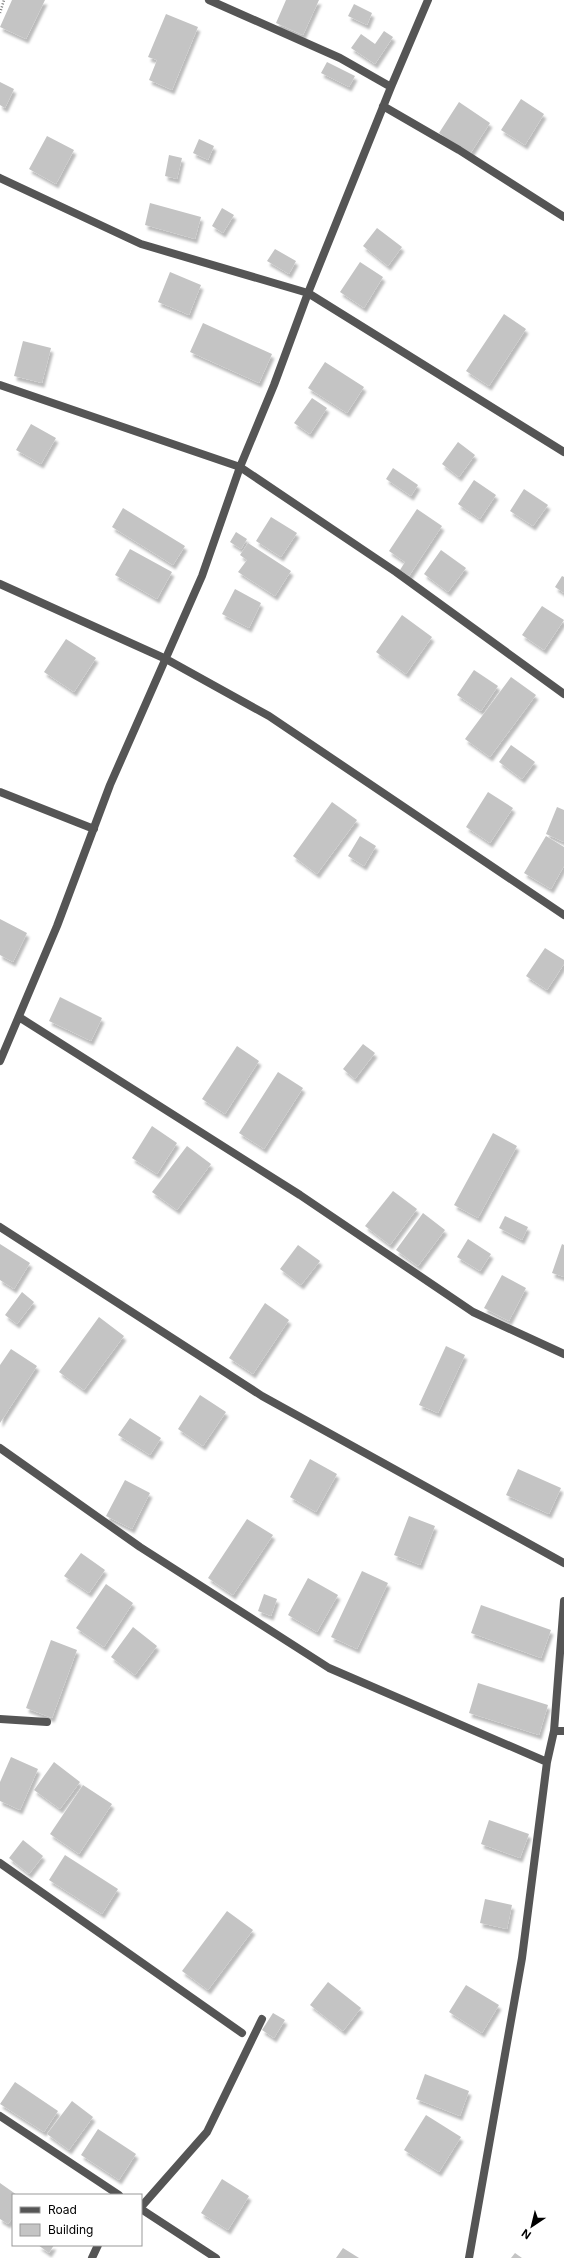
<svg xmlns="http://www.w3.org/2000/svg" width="564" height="2258" font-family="Inter,sans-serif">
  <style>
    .building { fill: #c4c4c4; filter: url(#shadow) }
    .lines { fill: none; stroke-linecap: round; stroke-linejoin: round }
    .path { stroke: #777; stroke-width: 2.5; stroke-dasharray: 1 2; stroke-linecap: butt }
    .street { stroke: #555; stroke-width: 8 }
  </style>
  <defs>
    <filter id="shadow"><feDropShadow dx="2.5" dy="4.5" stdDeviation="1" flood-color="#0004"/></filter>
  </defs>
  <rect width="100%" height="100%" fill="#fff"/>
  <path class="building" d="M12 0H45L26 39 0 27Z
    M286 0H319L303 35 276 23Z
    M354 4 372 13 367 25 348 16Z
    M166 14 198 27 172 90 149 80 157 60 148 57Z
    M384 31 393 37 375 64 351 48 361 34 375 44Z
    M327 62 355 76 349 87 321 73Z
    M0 82 14 89 5 108 0 105Z
    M521 99 544 114 525 145 501 130Z
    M459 102 490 123 470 154 439 133Z
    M47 136 74 150 56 184 29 169Z
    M199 139 214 146 208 160 193 153Z
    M169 155 182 158 177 179 165 176Z
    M150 203 201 217 195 239 145 225Z
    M222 208 234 215 223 233 212 226Z
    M377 228 402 247 388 266 363 246Z
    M275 249 296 261 289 274 267 261Z
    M360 262 383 277 364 308 340 292Z
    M170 272 201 285 189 315 158 302Z
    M504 314 526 329 489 386 466 371Z
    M203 323 272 354 259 383 190 352Z
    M23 341 51 348 42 383 14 376Z
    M325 362 364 387 347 413 308 388Z
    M312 398 327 408 310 434 294 423Z
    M31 424 56 438 41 464 16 450Z
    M458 442 475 455 459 477 442 464Z
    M393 468 418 485 411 496 386 479Z
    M474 480 496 495 480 519 458 504Z
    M524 489 548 505 533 526 510 511Z
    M123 508 185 546 173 565 112 527Z
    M417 509 442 526 409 576 400 570 405 562 389 551Z
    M271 517 297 533 281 557 256 541Z
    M236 532 247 539 241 549 230 542Z
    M248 543 291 571 275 596 238 572 247 560 240 555Z
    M130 549 172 572 157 599 115 575Z
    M441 550 466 568 448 592 424 574Z
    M562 576 564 577V593L555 587Z
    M235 589 261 603 249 628 222 614Z
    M542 606 564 620 544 650 522 635Z
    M402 615 432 637 406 674 376 652Z
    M66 639 96 658 74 692 44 672Z
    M474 670 498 686 481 711 457 695Z
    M511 677 536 695 490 757 465 739Z
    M511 745 535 762 522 779 499 762Z
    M488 792 513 808 490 843 466 827Z
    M332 802 357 820 317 874 293 856Z
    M557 807 564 810V842L546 834Z
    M360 836 376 846 364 866 348 856Z
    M546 836 564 847V866L551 889 524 873Z
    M0 919 27 933 13 962 0 955Z
    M545 948 564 960V964L547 990 526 976Z
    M60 997 102 1018 91 1041 49 1021Z
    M363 1044 375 1053 355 1079 343 1069Z
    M237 1046 259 1061 225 1114 202 1099Z
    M278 1072 303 1088 264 1149 239 1133Z
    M152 1126 177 1143 157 1174 132 1158Z
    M493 1133 517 1146 478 1218 454 1205Z
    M187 1146 211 1164 177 1210 152 1192Z
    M393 1191 417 1209 390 1245 365 1226Z
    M423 1213 445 1230 418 1266 396 1250Z
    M505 1216 528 1227 522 1240 499 1228Z
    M468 1239 491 1254 480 1271 457 1257Z
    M0 1244 30 1263 14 1289 0 1280Z
    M562 1244 564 1245V1277L552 1273Z
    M298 1245 320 1261 301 1285 280 1269Z
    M502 1275 526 1288 509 1321 484 1308Z
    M22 1292 34 1302 17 1324 5 1315Z
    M265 1303 289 1320 253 1374 229 1358Z
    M99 1317 124 1336 84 1390 59 1372Z
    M446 1346 465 1355 438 1413 419 1405Z
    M11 1349 37 1366 0 1423V1365Z
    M200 1395 226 1412 203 1446 178 1429Z
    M130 1418 161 1438 150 1455 118 1435Z
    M310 1459 337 1474 316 1512 290 1497Z
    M518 1469 561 1488 549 1514 506 1495Z
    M125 1480 150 1493 132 1529 106 1516Z
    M409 1516 435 1526 420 1565 394 1555Z
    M247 1519 273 1535 233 1595 208 1578Z
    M81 1553 105 1570 89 1593 64 1576Z
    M362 1571 388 1583 357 1649 331 1637Z
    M308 1578 338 1595 317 1632 288 1615Z
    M106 1584 133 1603 104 1647 76 1628Z
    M264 1594 277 1599 271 1616 258 1611Z
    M481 1605 551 1630 541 1658 471 1633Z
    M133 1627 157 1646 135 1675 111 1657Z
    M51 1640 77 1650 52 1718 26 1708Z
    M478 1683 548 1705 539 1735 469 1713Z
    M11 1757 38 1769 20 1810 0 1801V1782Z
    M54 1762 80 1782 60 1809 34 1790Z
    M83 1785 112 1804 79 1854 50 1834Z
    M489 1820 529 1834 520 1858 481 1844Z
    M23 1840 43 1856 29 1874 9 1858Z
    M65 1855 118 1889 102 1914 49 1880Z
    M485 1899 512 1905 507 1929 480 1923Z
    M227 1911 253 1930 208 1990 182 1971Z
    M328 1982 361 2008 343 2031 310 2005Z
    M466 1985 499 2005 482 2033 449 2012Z
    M273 2013 285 2020 274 2038 262 2030Z
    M425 2074 469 2091 460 2116 416 2099Z
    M15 2082 58 2111 44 2132 0 2104Z
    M72 2101 93 2117 69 2150 47 2134Z
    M426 2115 461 2137 439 2172 404 2150Z
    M98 2129 136 2154 119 2180 81 2155Z
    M222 2179 249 2196 228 2230 201 2213Z
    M0 2183 17 2195H13V2217L8 2224 0 2219Z
    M38 2245H54L49 2253Z
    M343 2248 359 2258H336Z
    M515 2253 522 2258H511Z"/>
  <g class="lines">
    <path class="path" d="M0 13 4 0"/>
    <path class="street" d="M209 0 340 58 391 87
      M383 106 459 150 564 217
      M0 178 141 244 308 293 564 452
      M0 385 240 467 396 572 564 694
      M0 584 166 659 269 716 564 915
      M0 792 94 829
      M19 1017 300 1195 473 1312 564 1354
      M0 1061 57 926 110 785 202 576 240 467 274 385 308 293 391 87 428 0
      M0 1227 262 1396 564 1563
      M0 1448 140 1547 329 1668 547 1762
      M0 1719 47 1722
      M554 1731H564
      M0 1863 242 2033
      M0 2116 119 2195
      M141 2207 207 2132 262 2019
      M141 2209 216 2258
      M92 2258 98 2245
      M469 2258 522 1958 547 1762 554 1731 564 1601"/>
  </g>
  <rect x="12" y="2194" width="130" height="52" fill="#ffffff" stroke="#999999"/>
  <rect x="20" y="2207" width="20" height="6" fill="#555555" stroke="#999999"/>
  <text x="48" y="2214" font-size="12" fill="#000000">Road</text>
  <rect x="20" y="2224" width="20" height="12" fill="#c4c4c4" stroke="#999999"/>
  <text x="48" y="2234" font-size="12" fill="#000000">Building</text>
  <g transform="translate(532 2226) rotate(215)" stroke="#ffffff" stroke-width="3" paint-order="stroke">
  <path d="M0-3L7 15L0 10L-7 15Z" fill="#000000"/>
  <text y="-6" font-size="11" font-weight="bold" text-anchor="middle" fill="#000000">N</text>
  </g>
</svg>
